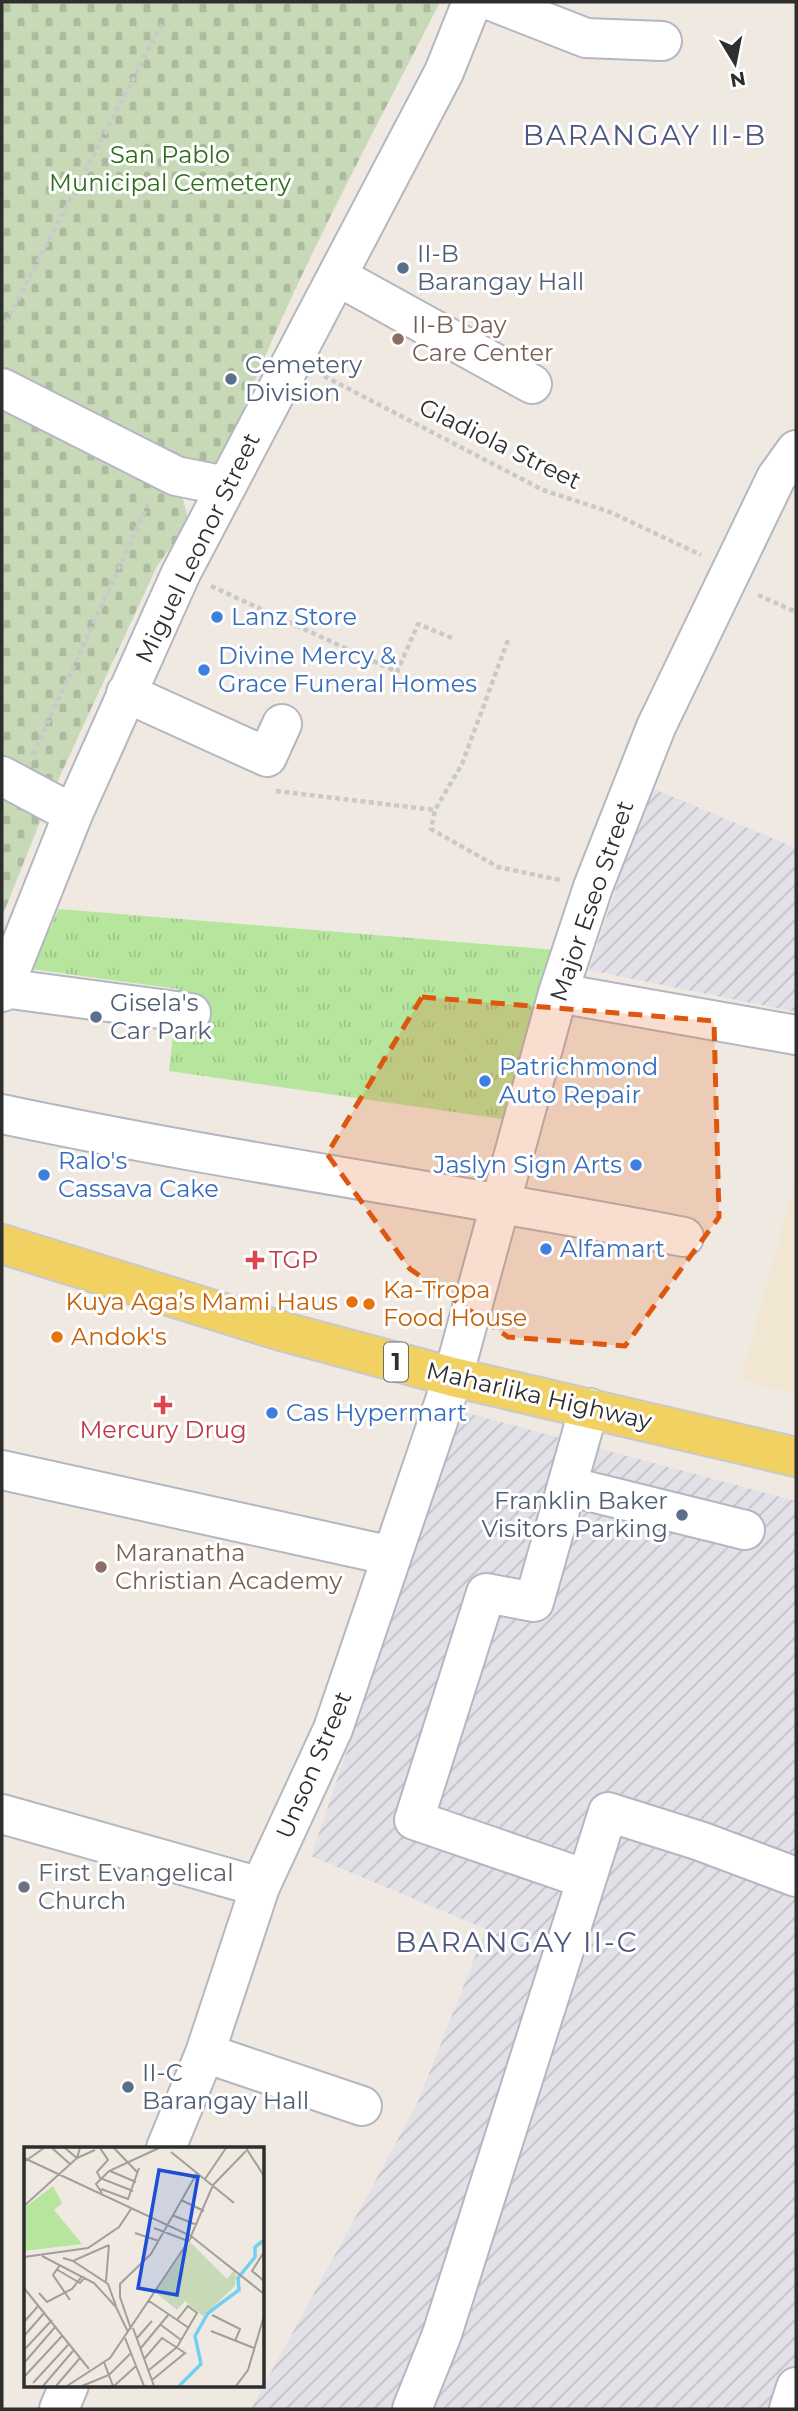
<svg xmlns="http://www.w3.org/2000/svg" width="798" height="2411" font-family="Montserrat,sans-serif">
  <style>
    .industrial { fill: url(#industrial-furrows) }
    .education { fill: #f0e6d1 }
    .grass { fill: url(#grass-tufts) }
    .cemetery { fill: url(#cemetery-stones) }
    .lines { fill: none; stroke-linecap: round; stroke-linejoin: round }
    .minor-casing { stroke: #b4b7c1; stroke-width: 42 }
    .major-casing { stroke: #c9c9c9; stroke-width: 42 }
    .path { stroke: #c9c9c9; stroke-width: 4.5; stroke-dasharray: 5 3.5; stroke-linecap: butt }
    .minor { stroke: #fff; stroke-width: 38 }
    .major { stroke: #f2d163; stroke-width: 38 }
    .marked { fill: #df570e; fill-opacity: 0.2; stroke: #df570e; stroke-width: 5; stroke-dasharray: 14 9; stroke-linejoin: round }
    .service-dot { fill: #5c6f8a; stroke: #fff; stroke-width: 2.5 }
    .education-dot { fill: #8d6e63; stroke: #fff; stroke-width: 2.5 }
    .shop-dot { fill: #3f7fe0; stroke: #fff; stroke-width: 2.5 }
    .health-dot { fill: #e0444e; stroke: #fff; stroke-width: 2.5 }
    .food-dot { fill: #e8710a; stroke: #fff; stroke-width: 2.5 }
    .worship-dot { fill: #6b7280; stroke: #fff; stroke-width: 2.5 }
    .labels { text-anchor: middle; stroke-width: 6; stroke-linejoin: round; paint-order: stroke }
    .shield { fill: #fff; stroke: #6d6d6d; stroke-width: 2 }
    .shield-label { font-size: 23px; font-weight: bold; fill: #2e2e2e }
    .park-label { font-size: 24px; fill: #2c6e1b; stroke: #fff }
    .service-label { font-size: 24px; fill: #4e5e75; stroke: #fff; text-anchor: start }
    .education-label { font-size: 24px; fill: #785e54; stroke: #fff; text-anchor: start }
    .street-label { font-size: 24px; fill: #2e2e2e; stroke: #fff }
    .shop-label { font-size: 24px; fill: #366cbe; stroke: #fff; text-anchor: start }
    .health-label { font-size: 24px; fill: #be3a42; stroke: #fff; text-anchor: start }
    .food-label { font-size: 24px; fill: #c56008; stroke: #fff; text-anchor: start }
    .worship-label { font-size: 24px; fill: #5b616d; stroke: #fff; text-anchor: start }
    .quarter-label { font-size: 28px; letter-spacing: 2px; fill: #4d5680; stroke: #fff }
    .inset-river { fill: none; stroke: #75cff0; stroke-width: 3.5 }
    .inset-road { fill: none; stroke: #a29e99; stroke-width: 2 }
    .view { fill: #1d4ed8; fill-opacity: 0.15; stroke: #1d4ed8; stroke-width: 3.5 }
    .inset-edge { fill: none; stroke: #2e2e2e; stroke-width: 3.5 }
  </style>
  <defs>
    <pattern id="industrial-furrows" width="10" height="10" patternUnits="userSpaceOnUse" patternTransform="scale(1.75)"><rect width="10" height="10" fill="#e3e1e8"/><path d="M-1 1l2-2M0 10L10 0M9 11l2-2" fill="none" stroke="#c3c1c7"/></pattern>
    <pattern id="grass-tufts" width="24" height="20" patternUnits="userSpaceOnUse" patternTransform="scale(1.75)"><rect width="24" height="20" fill="#b6e59e"/><path d="M3 7l-1-3M5 7V3M7 7l1-3M15 17l-1-3M17 17v-4M19 17l1-3" fill="none" stroke="#9dc588"/></pattern>
    <pattern id="cemetery-stones" width="16" height="16" patternUnits="userSpaceOnUse" patternTransform="scale(1.75)"><rect width="16" height="16" fill="#c8d9b8"/><path d="M2 7V4a2 2 0 0 1 4 0v3zM10 15v-3a2 2 0 0 1 4 0v3z" fill="#acbb9e"/></pattern>
  </defs>
  <rect width="100%" height="100%" fill="#efe9e1"/>
  <path class="industrial" d="M649 787 796 848V1012L589 970Z
    M448 1408 796 1501V2409H251L417 2104 486 1929 311 1856 380 1655Z"/>
  <path class="education" d="M796 1177V1394L741 1380Z"/>
  <path class="grass" d="M59 909 555 950 509 1120 169 1071 178 989 31 969Z"/>
  <path class="cemetery" d="M2 2H440C360 159 273 317 215 484L177 476 189 523 157 566 48 802 2 917Z"/>
  <g class="lines">
    <defs>
      <path id="minor" d="M494 2 586 38 662 41
        M337 276 532 384
        M2 388 176 476 226 486
        M126 693 267 757 282 724
        M2 776 73 814
        M3 988 191 1013
        M2 992 73 814 181 573 444 72 472 2
        M558 993 796 1035
        M2 1114C228 1162 457 1193 684 1237
        M2 1470 392 1556
        M567 1486 745 1530
        M2 1814 260 1887
        M586 1879 414 1820 486 1593 534 1602 589 1408
        M205 2053 362 2106
        M166 2148 205 2053 260 1887 333 1729 453 1377 558 993 593 887 656 727 776 478 796 450
        M59 2409 69 2385
        M412 2409 442 2334 608 1812 700 1841 796 1877
        M789 2409 796 2387"/>
      <path id="major" d="M2 1244 281 1331 453 1377 796 1457"/>
    </defs>
    <use href="#minor" class="minor-casing"/>
    <use href="#major" class="major-casing"/>
    <path class="path" d="M2 330 162 24
      M324 376 543 490 610 512 701 555
      M211 586 397 672 418 624 452 638
      M758 595 796 612
      M508 640 462 764 435 810 431 829 498 867 560 880
      M33 755 149 502
      M276 791 435 810"/>
    <use href="#minor" class="minor"/>
    <use href="#major" class="major"/>
  </g>
  <path class="marked" d="M422 997 714 1021 719 1217 625 1346 508 1337 410 1269 327 1154Z"/>
  <g class="service-dot">
    <circle cx="403" cy="268" r="7"/>
    <circle cx="231" cy="379" r="7"/>
    <circle cx="96" cy="1017" r="7"/>
    <circle cx="682" cy="1515" r="7"/>
    <circle cx="128" cy="2087" r="7"/>
  </g>
  <g class="education-dot">
    <circle cx="398" cy="339" r="7"/>
    <circle cx="101" cy="1567" r="7"/>
  </g>
  <g class="shop-dot">
    <circle cx="217" cy="617" r="7"/>
    <circle cx="204" cy="670" r="7"/>
    <circle cx="485" cy="1081" r="7"/>
    <circle cx="636" cy="1165" r="7"/>
    <circle cx="44" cy="1175" r="7"/>
    <circle cx="546" cy="1249" r="7"/>
    <circle cx="272" cy="1413" r="7"/>
  </g>
  <g class="health-dot">
    <path d="M251.5 1249.5h7v7h7v7h-7v7h-7v-7h-7v-7h7z"/>
    <path d="M159.5 1394.5h7v7h7v7h-7v7h-7v-7h-7v-7h7z"/>
  </g>
  <g class="food-dot">
    <circle cx="352" cy="1302" r="7"/>
    <circle cx="369" cy="1304" r="7"/>
    <circle cx="57" cy="1337" r="7"/>
  </g>
  <circle class="worship-dot" cx="24" cy="1887" r="7"/>
  <g class="labels">
    <rect class="shield" x="384" y="1342.5" width="24" height="39" rx="5"/>
    <g class="shield-label">
      <text x="396" y="1370">1</text>
    </g>
    <g class="park-label">
      <text x="170" y="163">San Pablo<tspan x="170" dy="28">Municipal Cemetery</tspan></text>
    </g>
    <g class="service-label">
      <text x="417" y="262">II-B<tspan x="417" dy="28">Barangay Hall</tspan></text>
      <text x="245" y="373">Cemetery<tspan x="245" dy="28">Division</tspan></text>
      <text x="110" y="1011">Gisela's<tspan x="110" dy="28">Car Park</tspan></text>
      <text x="668" y="1509" text-anchor="end">Franklin Baker<tspan x="668" dy="28">Visitors Parking</tspan></text>
      <text x="142" y="2081">II-C<tspan x="142" dy="28">Barangay Hall</tspan></text>
    </g>
    <g class="education-label">
      <text x="412" y="333">II-B Day<tspan x="412" dy="28">Care Center</tspan></text>
      <text x="115" y="1561">Maranatha<tspan x="115" dy="28">Christian Academy</tspan></text>
    </g>
    <g class="street-label">
      <text transform="translate(500 444) rotate(26)" y="8">Gladiola Street</text>
      <text transform="translate(198 548) rotate(-64)" y="8">Miguel Leonor Street</text>
      <text transform="translate(592 901) rotate(-71)" y="8">Major Eseo Street</text>
      <text transform="translate(539 1396) rotate(13)" y="8">Maharlika Highway</text>
      <text transform="translate(314 1765) rotate(-67)" y="8">Unson Street</text>
    </g>
    <g class="shop-label">
      <text x="231" y="625">Lanz Store</text>
      <text x="218" y="664">Divine Mercy &amp;<tspan x="218" dy="28">Grace Funeral Homes</tspan></text>
      <text x="499" y="1075">Patrichmond<tspan x="499" dy="28">Auto Repair</tspan></text>
      <text x="58" y="1169">Ralo's<tspan x="58" dy="28">Cassava Cake</tspan></text>
      <text x="622" y="1173" text-anchor="end">Jaslyn Sign Arts</text>
      <text x="560" y="1257">Alfamart</text>
      <text x="286" y="1421">Cas Hypermart</text>
    </g>
    <g class="health-label">
      <text x="269" y="1268">TGP</text>
      <text x="163" y="1438" text-anchor="middle">Mercury Drug</text>
    </g>
    <g class="food-label">
      <text x="383" y="1298">Ka-Tropa<tspan x="383" dy="28">Food House</tspan></text>
      <text x="338" y="1310" text-anchor="end">Kuya Aga’s Mami Haus</text>
      <text x="71" y="1345">Andok's</text>
    </g>
    <g class="worship-label">
      <text x="38" y="1881">First Evangelical<tspan x="38" dy="28">Church</tspan></text>
    </g>
    <g class="quarter-label">
      <text x="645" y="145">BARANGAY II-B</text>
      <text x="517" y="1952">BARANGAY II-C</text>
    </g>
  </g>
  <g transform="translate(24 2147)">
    <rect width="240" height="240" fill="#efe9e1"/>
    <path d="M29 39 38 56 30 63 58 97 0 104V61Z" fill="#b6e59e"/>
    <path d="M166 95 203 132 210 123 212 128 211 139 179 169 161 154 153 163 131 145Z" fill="#c8d9b8"/>
    <path class="inset-river" d="M155 239 177 217 171 189 184 166 215 143 214 131 231 110V100L240 93"/>
    <path class="inset-road" d="M28 1 46 17M41 1 53 11 71 3M76 1 84 13 73 25 76 31 109 44M90 1 114 26M222 1 240 29M147 5 210 56M0 11 167 89 240 147M0 15 20 1M86 24 112 35M181 32 202 1M77 42 104 52 115 21M78 46 72 37 85 24 135 1M157 53 180 64M0 59 53 11 56 1M148 68 173 78M130 81 164 94M111 86 135 94M167 89 189 38 222 4M240 105 228 124 240 134M18 109 70 136 92 160 104 185M0 110 64 101 95 80 107 62M39 111 49 114 85 98M49 114 84 137 92 159M36 118 29 128 46 153M32 122 56 136 61 130M82 134 85 98M0 141 65 222M15 146 23 155 48 142 58 129M125 154 165 181M188 168 216 182 211 194M0 175 15 158M137 178 157 193M109 181 130 239M107 182 96 150V137L127 107 173 26M187 184 230 201M0 189 21 165M101 191 120 239M113 191 128 174M116 202 145 167M0 203 28 173M120 212 138 191 161 206 128 233M80 215 89 239M0 216 32 179M125 223 153 200 173 166 164 159 153 173M0 230 38 189M9 236 44 198M19 239 49 204M32 239 56 211M43 239 86 211 168 89M58 239 85 228 107 206M90 239 112 219M212 239 224 223 240 169"/>
    <path class="view" d="M135 23 174 30 153 148 114 141Z"/>
    <rect width="240" height="240" class="inset-edge"/>
  </g>
  <rect width="798" height="2411" fill="none" stroke="#2e2e2e" stroke-width="7"/>
  <g transform="translate(735 63) rotate(170)" stroke="#ffffff" stroke-width="5" paint-order="stroke">
  <path d="M0-5L12 26L0 18L-12 26Z" fill="#2e2e2e"/>
  <text y="-10" font-size="19" font-weight="bold" text-anchor="middle" fill="#2e2e2e">N</text>
  </g>
</svg>
